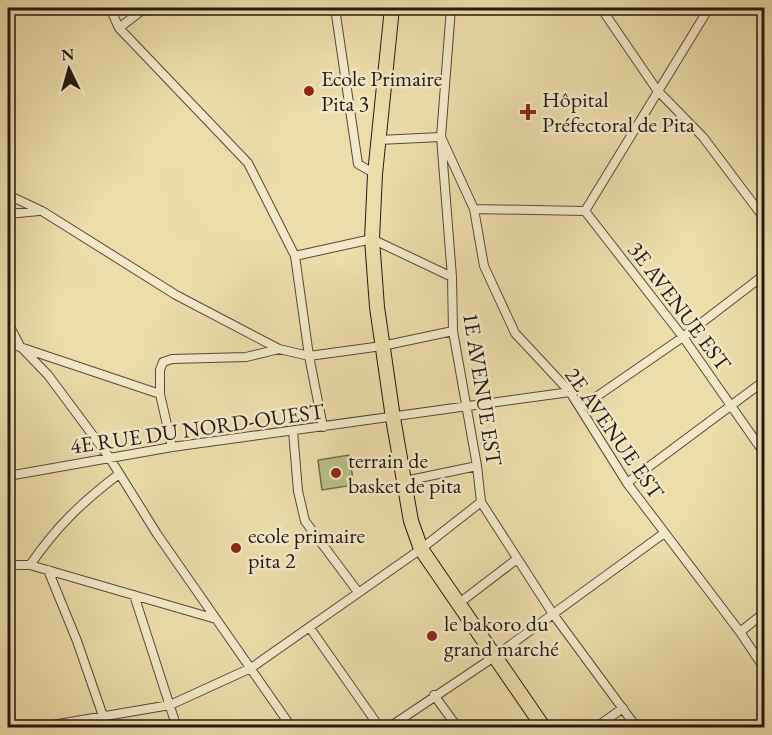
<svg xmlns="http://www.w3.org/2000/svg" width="772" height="735" font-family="'EB Garamond',serif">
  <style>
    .park { fill: #b8c188; stroke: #6e6d4e; stroke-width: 1.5 }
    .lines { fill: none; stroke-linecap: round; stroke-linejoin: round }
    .street-casing { stroke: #564a3a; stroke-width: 10 }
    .highway-casing { stroke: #241914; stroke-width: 16 }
    .street { stroke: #f3e9c8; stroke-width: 8 }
    .highway { stroke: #ecddaa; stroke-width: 14 }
    .poi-dot { fill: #8f2418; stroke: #f3e9c8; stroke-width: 2 }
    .labels { text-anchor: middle; stroke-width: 5; stroke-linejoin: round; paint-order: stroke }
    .poi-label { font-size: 22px; fill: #241914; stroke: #f3e9c8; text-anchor: start }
    .street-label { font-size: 22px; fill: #241914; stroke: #f3e9c8 }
  </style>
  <rect width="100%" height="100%" fill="#ecddaa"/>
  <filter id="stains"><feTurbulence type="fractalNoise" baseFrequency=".00333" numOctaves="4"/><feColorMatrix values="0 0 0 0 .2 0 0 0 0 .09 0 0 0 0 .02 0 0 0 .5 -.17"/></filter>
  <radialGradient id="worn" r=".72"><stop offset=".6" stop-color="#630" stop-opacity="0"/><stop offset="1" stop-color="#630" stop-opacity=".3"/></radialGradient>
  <path class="park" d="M349 455 354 485 322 490 318 460Z"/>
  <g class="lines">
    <defs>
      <path id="street" d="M110 8 119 28 248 163 295 256 309 356 323 427
        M335 8 358 164 375 174
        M451 8 441 137 452 277 453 331 477 466 481 502 553 614 637 728
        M601 8 657 90 703 137 764 218
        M119 28 141 11 177 8
        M379 140 441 137 474 209 484 266 515 333 570 392 627 483 740 632 764 668
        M8 195 42 211 176 295 279 349 309 356 382 346 453 331
        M474 209 585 211 709 8
        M585 211 683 337 764 453
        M8 214 39 211
        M295 256 372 239 452 277
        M8 323 20 346 48 375 109 457 157 534 292 728
        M8 343 160 394 172 447
        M160 394V370L163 362 172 359 246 357 279 349
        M580 408 683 337 764 275
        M293 431 298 491 305 521 358 592
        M8 476 172 447 570 392
        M405 481 477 466
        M627 483 764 381
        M8 565H30L216 619
        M30 565C57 526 82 502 119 474
        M48 570 77 641 103 716
        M134 595 177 728
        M458 604 517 559
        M310 628 380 728
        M740 632 764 613
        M434 695 458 728
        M35 728 170 705 251 668 421 549 481 502
        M388 728 494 657 663 534
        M595 728 623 708"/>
      <path id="highway" d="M392 8 375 174 372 239 377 307 393 418 411 521 421 549 544 728"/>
    </defs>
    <use href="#street" class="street-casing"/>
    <use href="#highway" class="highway-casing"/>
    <use href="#street" class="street"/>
    <use href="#highway" class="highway"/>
  </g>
  <g class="poi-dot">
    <circle cx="309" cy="91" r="6"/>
    <path d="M525 103h6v6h6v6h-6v6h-6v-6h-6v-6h6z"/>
    <circle cx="336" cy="473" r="6"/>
    <circle cx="236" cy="548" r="6"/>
    <circle cx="432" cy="636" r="6"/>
  </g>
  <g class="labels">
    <g class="poi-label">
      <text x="321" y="86">Ecole Primaire<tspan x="321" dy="25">Pita 3</tspan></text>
      <text x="542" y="107">Hôpital<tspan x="542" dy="25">Préfectoral de Pita</tspan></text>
      <text x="348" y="468">terrain de<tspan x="348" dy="25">basket de pita</tspan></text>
      <text x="248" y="543">ecole primaire<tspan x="248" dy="25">pita 2</tspan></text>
      <text x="444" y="631">le bakoro du<tspan x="444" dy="25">grand marché</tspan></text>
    </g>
    <g class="street-label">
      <text transform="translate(680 306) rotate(53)" y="8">3E AVENUE EST</text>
      <text transform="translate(483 389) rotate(81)" y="8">1E AVENUE EST</text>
      <text transform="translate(197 428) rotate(-8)" y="8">4E RUE DU NORD-OUEST</text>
      <text transform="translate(615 433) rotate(55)" y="8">2E AVENUE EST</text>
    </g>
  </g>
  <rect width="772" height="735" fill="none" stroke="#ecddaa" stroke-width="30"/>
  <rect x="9" y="9" width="754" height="717" fill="none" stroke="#241914" stroke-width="3"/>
  <rect x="15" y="15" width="742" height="705" fill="none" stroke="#241914" stroke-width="1.5"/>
  <g transform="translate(69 69) rotate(355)" stroke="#f3e9c8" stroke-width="4.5" paint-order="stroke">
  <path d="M0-4.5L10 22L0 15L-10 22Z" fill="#241914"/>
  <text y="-9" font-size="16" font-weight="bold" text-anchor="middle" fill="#241914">N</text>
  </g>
  <rect width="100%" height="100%" filter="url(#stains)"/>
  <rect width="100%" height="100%" fill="url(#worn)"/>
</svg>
